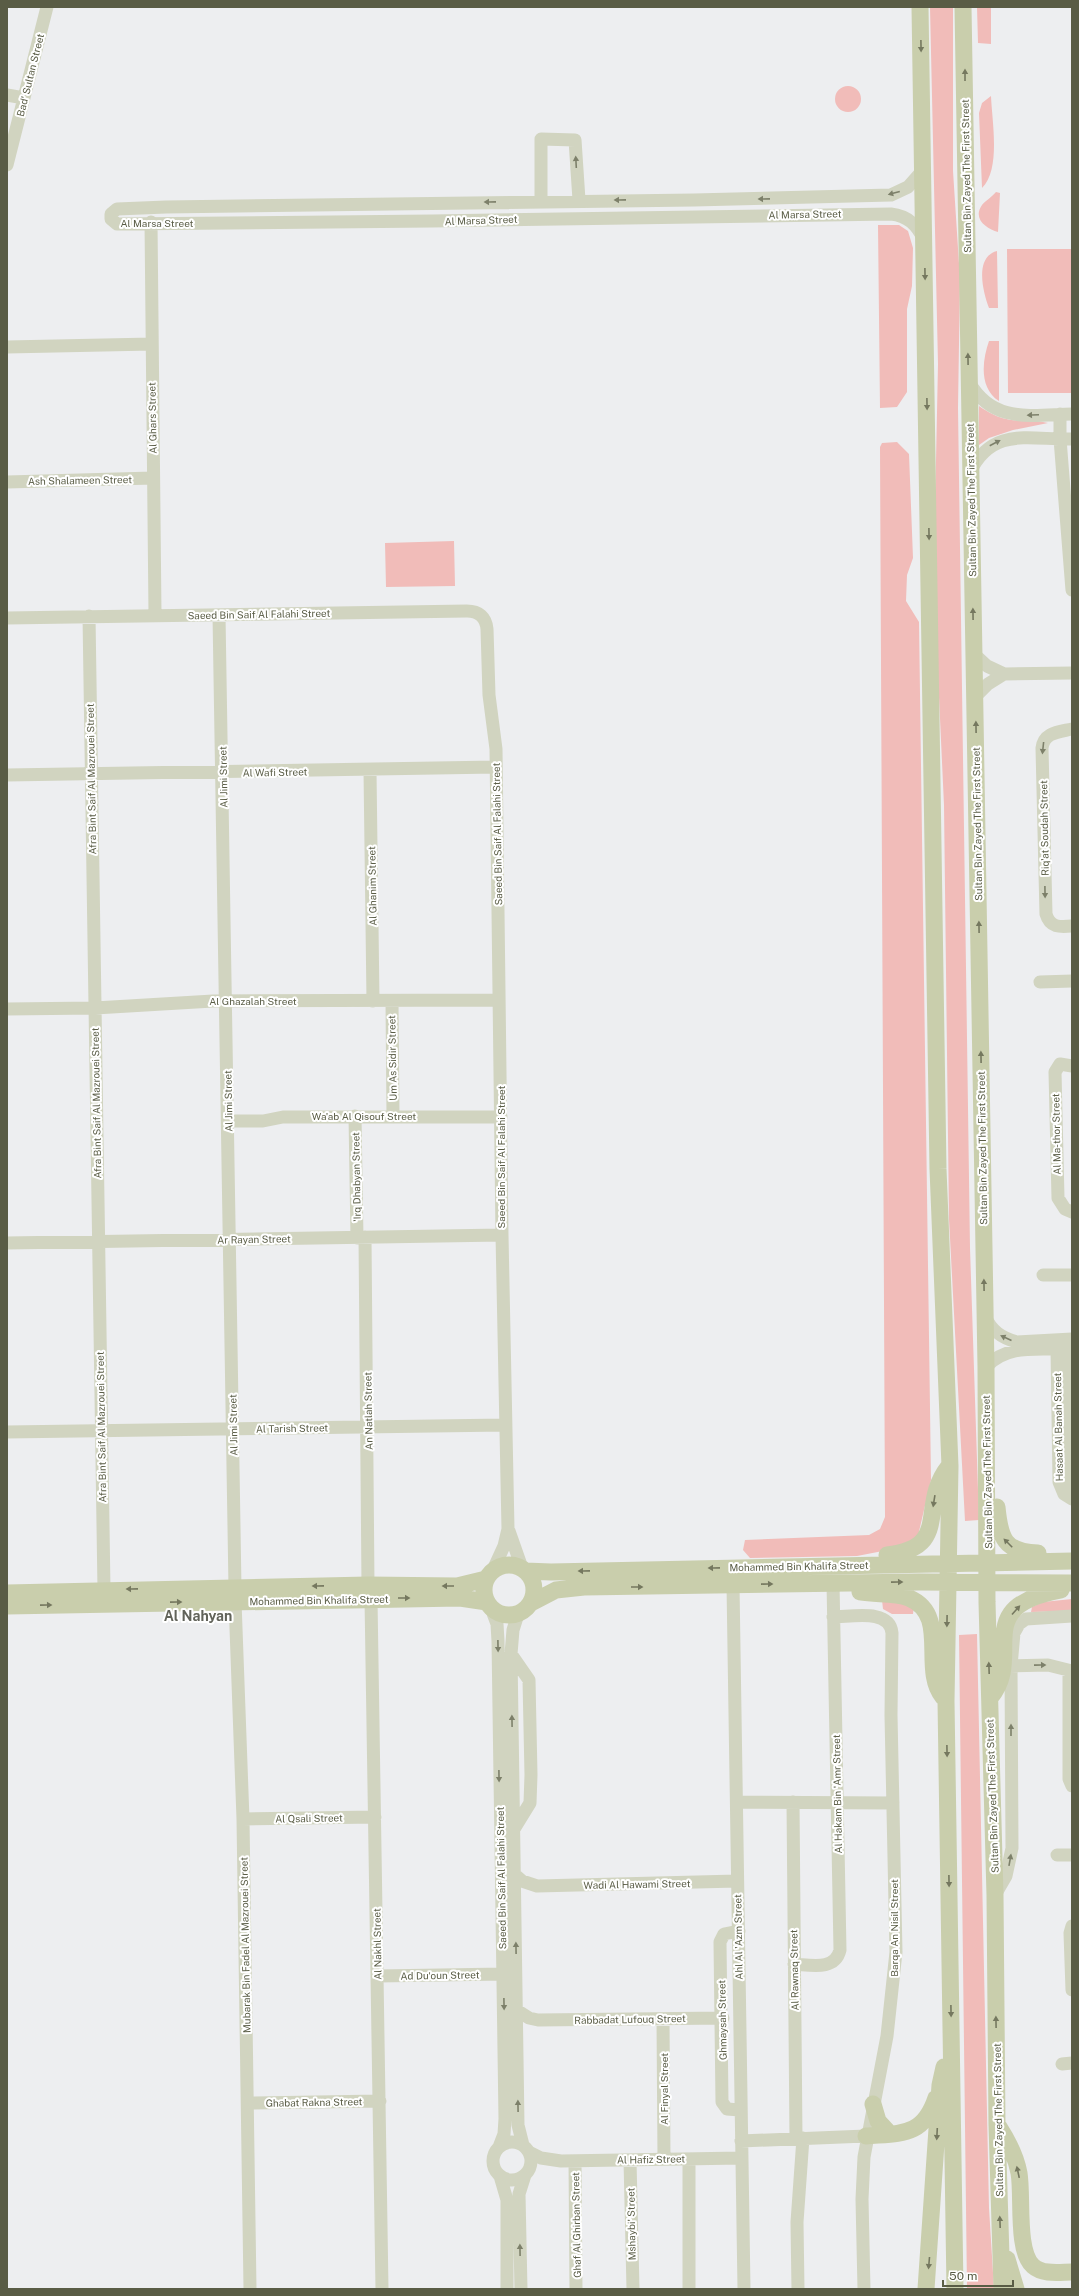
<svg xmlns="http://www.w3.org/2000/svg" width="1079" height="2296" font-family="'Public Sans',sans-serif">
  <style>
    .green { fill: #f1bcb9 }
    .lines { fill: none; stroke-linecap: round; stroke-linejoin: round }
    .minor { stroke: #d1d4c0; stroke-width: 13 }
    .major { stroke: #c9ceac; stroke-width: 17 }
    .oneway { fill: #75785f }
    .oneway2 { fill: #7d806a }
    .labels { text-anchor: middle; stroke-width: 4; stroke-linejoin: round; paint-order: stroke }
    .street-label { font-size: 10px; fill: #595c45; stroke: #fff }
    .district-label { font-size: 14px; font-weight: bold; fill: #61635a; stroke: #fff }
  </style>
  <rect width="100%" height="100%" fill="#edeef0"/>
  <path class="green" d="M930 7H953V171L960 279 958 408 970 1248 979 1520 965 1521 949 1219 944 805 937 654 935 509 938 364Z
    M977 7H991V44L978 43Z
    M835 99a13 13 0 1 1 26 0a13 13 0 1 1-26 0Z
    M991 96C992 122 1001 169 982 188L979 113 982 103Z
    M996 192 1000 193 998 232C987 229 972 219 982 205 985 201 992 197 996 192Z
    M878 225H899L908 231 913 248 912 286 907 309V392L897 407 880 408Z
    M1007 249H1072V393H1008Z
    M997 251 998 308H989C983 292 974 257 997 251Z
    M989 341H999V401C979 388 982 361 989 341Z
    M979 406C1009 427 1018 417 1048 423L1013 430 989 438 979 445Z
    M897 442 909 454 913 558 907 575 906 601 919 622 931 1480 917 1540 888 1550 857 1556 750 1558 743 1550 745 1540 869 1535 880 1529 885 1517 880 447 882 443Z
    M454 541 455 586 386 587 385 543Z
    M1072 1599V1611L1031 1612 1032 1607 1043 1602Z
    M882 1600 914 1605 913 1614H892L883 1609Z
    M977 1634 989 2208 994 2289H967L959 1635Z"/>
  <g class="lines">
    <path class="minor" d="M7 95 24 98
      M7 165 47 7
      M923 170 908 187 891 195 694 200 166 207 117 209 111 214V219L117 224 432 221 891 214C908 216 917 225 924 240
      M541 201V139L575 140 579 200
      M151 222 155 614
      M7 347 152 344
      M969 382C993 424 1031 415 1072 414
      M1060 414V439L1072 590
      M970 472C993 426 1029 440 1072 439
      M7 482 153 478
      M219 615 235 1588
      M89 616 104 1590
      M7 618 467 611C479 611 486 617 487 629L489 695 496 749 502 1235 508 1529 504 1546 493 1570
      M973 653 987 666 1004 674 1072 673
      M975 697 988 684 1004 674
      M1072 729C1059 732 1044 732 1042 748L1046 914C1050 928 1060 927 1072 926
      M370 771 373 1001
      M7 775 496 767
      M1040 982 1072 981
      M392 1001 393 1115
      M7 1009 95 1008 213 1001 499 1000
      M1072 1066 1060 1064 1055 1072 1058 1198 1065 1209 1072 1212
      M355 1116 357 1238
      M228 1121H263L283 1117H501
      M365 1237 368 1585
      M7 1243 502 1235
      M1043 1275H1072
      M985 1316C991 1331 1002 1338 1017 1342L1072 1339
      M1057 1349 1059 1482 1064 1494 1072 1499
      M1068 1349 1070 1477 1072 1489
      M986 1367C1007 1344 1037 1350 1065 1349
      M7 1432 505 1425
      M509 1531 522 1568
      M733 1585 744 2289
      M371 1599 382 2289
      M235 1601 243 1819 250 2289
      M491 1608 497 1624 498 1641 505 2119 504 2134 499 2147
      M518 1614 513 1630 511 1654 518 2125 523 2145
      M833 1617C851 1617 890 1608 892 1633L891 1715 896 1952 887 2036 864 2157 862 2199 864 2289
      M511 1654 529 1680 531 1775 530 1803 514 1829
      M1011 1666 1048 1665 1072 1671
      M1069 1671V1779L1072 1786
      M737 1802 893 1803
      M793 1802 796 2138
      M243 1819 375 1817
      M1057 1855H1072
      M514 1874 522 1881 537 1886 737 1881
      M995 1895 1006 1876 1012 1848 1011 1666 1014 1633 1019 1624 1026 1619 1072 1616
      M1072 1926 1070 1933 1072 1990
      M739 1931 724 1934 720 1942 722 2102 727 2109 740 2110
      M794 1964C811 1965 835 1971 840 1950L833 1583
      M378 1976 503 1974
      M518 2011 529 2018 538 2020 723 2018
      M663 2019 664 2159
      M1062 2064 1072 2063
      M248 2103 380 2101
      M741 2141 866 2136
      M493 2161a19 19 0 1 1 38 0a19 19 0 1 1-38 0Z
      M529 2152 541 2158 561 2161 741 2158
      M689 2159V2289
      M630 2160 633 2289
      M575 2161 576 2289
      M500 2176 507 2200V2289
      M521 2289 519 2194 525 2175
      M798 2289 797 2222 803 2138"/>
    <path class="major" d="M920 7 938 1169 950 1466 946 1701 955 2289
      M963 7 986 1367 987 1602 995 1895 997 2125 1002 2289
      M997 1507C1000 1538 1004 1552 1038 1553
      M887 1555C953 1547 917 1506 949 1466
      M484 1590a25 25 0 1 1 50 0a25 25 0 1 1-50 0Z
      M525 1571 551 1572 1072 1561
      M860 1592C876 1595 894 1592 909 1598 950 1615 920 1669 943 1697
      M7 1593 368 1585 457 1586 486 1579
      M531 1603 556 1590 584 1587 919 1582 1072 1583
      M7 1606 460 1598 487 1602
      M990 1698C1026 1655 968 1607 1061 1590
      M873 2104 878 2121 890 2134
      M999 2127C1008 2141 1016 2157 1019 2173 1023 2196 1016 2251 1033 2266 1043 2275 1060 2272 1072 2272
      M866 2136C901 2133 923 2137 936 2098
      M1007 2259 1016 2289
      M926 2289 940 2085 944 2067"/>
  </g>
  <defs><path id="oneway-solid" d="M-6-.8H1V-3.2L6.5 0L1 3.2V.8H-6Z"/></defs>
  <g class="oneway">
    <use href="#oneway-solid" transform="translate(921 46) rotate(89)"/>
    <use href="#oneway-solid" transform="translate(965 75) rotate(-90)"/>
    <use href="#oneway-solid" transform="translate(925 274) rotate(89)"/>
    <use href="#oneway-solid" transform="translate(968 359) rotate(-91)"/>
    <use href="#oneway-solid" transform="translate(927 404) rotate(89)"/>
    <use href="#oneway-solid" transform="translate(929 534) rotate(89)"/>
    <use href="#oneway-solid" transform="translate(973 614) rotate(-91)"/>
    <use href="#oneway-solid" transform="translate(976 727) rotate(-91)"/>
    <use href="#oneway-solid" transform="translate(979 927) rotate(-91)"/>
    <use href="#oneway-solid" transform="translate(981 1057) rotate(-91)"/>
    <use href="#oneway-solid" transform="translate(984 1285) rotate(-91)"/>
    <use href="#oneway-solid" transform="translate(934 1501) rotate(99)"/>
    <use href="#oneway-solid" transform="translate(1008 1543) rotate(-135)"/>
    <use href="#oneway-solid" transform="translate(714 1568) rotate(179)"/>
    <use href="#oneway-solid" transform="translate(584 1571) rotate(179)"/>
    <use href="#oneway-solid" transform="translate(897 1582) rotate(-1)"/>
    <use href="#oneway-solid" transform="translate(767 1584) rotate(-1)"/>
    <use href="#oneway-solid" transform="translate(318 1586) rotate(179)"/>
    <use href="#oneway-solid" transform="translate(448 1586) rotate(-180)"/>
    <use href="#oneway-solid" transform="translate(637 1587)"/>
    <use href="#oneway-solid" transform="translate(132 1589) rotate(179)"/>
    <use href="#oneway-solid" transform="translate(404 1598)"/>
    <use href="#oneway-solid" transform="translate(176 1602) rotate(-1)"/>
    <use href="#oneway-solid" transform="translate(46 1605) rotate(-1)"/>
    <use href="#oneway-solid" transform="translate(1016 1610) rotate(-48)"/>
    <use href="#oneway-solid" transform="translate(947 1621) rotate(91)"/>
    <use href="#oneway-solid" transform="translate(989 1668) rotate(-92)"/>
    <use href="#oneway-solid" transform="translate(947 1751) rotate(89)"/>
    <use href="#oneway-solid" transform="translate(949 1881) rotate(89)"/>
    <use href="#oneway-solid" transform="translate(951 2011) rotate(89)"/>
    <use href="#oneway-solid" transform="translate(996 2022) rotate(-91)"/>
    <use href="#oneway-solid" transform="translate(937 2134) rotate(93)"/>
    <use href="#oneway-solid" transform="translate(1018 2172) rotate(-102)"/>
    <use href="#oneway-solid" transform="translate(1000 2222) rotate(-92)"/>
    <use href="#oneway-solid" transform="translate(929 2263) rotate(95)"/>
  </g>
  <g class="oneway2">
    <use href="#oneway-solid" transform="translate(576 162) rotate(-93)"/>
    <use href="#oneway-solid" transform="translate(894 193) rotate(165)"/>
    <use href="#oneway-solid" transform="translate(764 199) rotate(179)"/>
    <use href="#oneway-solid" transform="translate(620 200) rotate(179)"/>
    <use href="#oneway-solid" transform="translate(490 202) rotate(179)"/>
    <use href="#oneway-solid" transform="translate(1033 415) rotate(178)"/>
    <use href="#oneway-solid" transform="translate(995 443) rotate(-28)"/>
    <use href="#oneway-solid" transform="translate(1043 748) rotate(96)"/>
    <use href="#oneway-solid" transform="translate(1045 892) rotate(89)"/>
    <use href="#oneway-solid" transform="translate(1006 1338) rotate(-156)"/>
    <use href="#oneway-solid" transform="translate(498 1646) rotate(89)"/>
    <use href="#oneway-solid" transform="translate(1040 1665) rotate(-1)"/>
    <use href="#oneway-solid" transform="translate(512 1721) rotate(-91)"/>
    <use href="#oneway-solid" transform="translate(1011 1730) rotate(-90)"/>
    <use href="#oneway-solid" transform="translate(499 1776) rotate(89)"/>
    <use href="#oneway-solid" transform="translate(1010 1860) rotate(-80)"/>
    <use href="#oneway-solid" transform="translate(516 1948) rotate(-91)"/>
    <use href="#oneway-solid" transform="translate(504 2004) rotate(89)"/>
    <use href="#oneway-solid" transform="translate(518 2106) rotate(-91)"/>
    <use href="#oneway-solid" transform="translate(520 2250) rotate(-91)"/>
  </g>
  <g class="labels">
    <g class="street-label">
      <text transform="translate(30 75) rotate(-76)" y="4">Bad' Sultan Street</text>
      <text transform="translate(966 176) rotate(-91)" y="4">Sultan Bin Zayed The First Street</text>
      <text transform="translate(805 214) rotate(-1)" y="4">Al Marsa Street</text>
      <text transform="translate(481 220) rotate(-2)" y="4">Al Marsa Street</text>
      <text x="157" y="227">Al Marsa Street</text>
      <text transform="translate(152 418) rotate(-91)" y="4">Al Ghars Street</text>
      <text transform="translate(80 480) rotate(-1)" y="4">Ash Shalameen Street</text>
      <text transform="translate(971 500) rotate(-91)" y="4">Sultan Bin Zayed The First Street</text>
      <text transform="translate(259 614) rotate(-1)" y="4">Saeed Bin Saif Al Falahi Street</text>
      <text transform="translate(275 772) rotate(-1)" y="4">Al Wafi Street</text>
      <text transform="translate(223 777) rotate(-91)" y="4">Al Jimi Street</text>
      <text transform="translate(91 779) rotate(-91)" y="4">Afra Bint Saif Al Mazrouei Street</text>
      <text transform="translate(977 824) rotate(-91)" y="4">Sultan Bin Zayed The First Street</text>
      <text transform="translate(1044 828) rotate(-91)" y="4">Riq'at Soudah Street</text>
      <text transform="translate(497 834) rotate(-91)" y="4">Saeed Bin Saif Al Falahi Street</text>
      <text transform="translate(372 886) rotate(-91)" y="4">Al Ghanim Street</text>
      <text x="253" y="1005">Al Ghazalah Street</text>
      <text transform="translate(392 1058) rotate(-91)" y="4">Um As Sidir Street</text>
      <text transform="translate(228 1101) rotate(-91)" y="4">Al Jimi Street</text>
      <text transform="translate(96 1103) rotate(-91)" y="4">Afra Bint Saif Al Mazrouei Street</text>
      <text x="364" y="1120">Wa'ab Al Qisouf Street</text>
      <text transform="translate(1056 1134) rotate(-91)" y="4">Al Ma-thor Street</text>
      <text transform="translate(982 1148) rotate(-91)" y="4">Sultan Bin Zayed The First Street</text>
      <text transform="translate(501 1157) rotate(-90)" y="4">Saeed Bin Saif Al Falahi Street</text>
      <text transform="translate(356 1177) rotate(-91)" y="4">'Irq Dhabyan Street</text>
      <text transform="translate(254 1239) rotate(-1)" y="4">Ar Rayan Street</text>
      <text transform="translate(368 1411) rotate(-91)" y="4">An Natlah Street</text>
      <text transform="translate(233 1425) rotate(-91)" y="4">Al Jimi Street</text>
      <text transform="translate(101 1427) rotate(-91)" y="4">Afra Bint Saif Al Mazrouei Street</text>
      <text transform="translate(1058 1427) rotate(-91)" y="4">Hasaat Al Banah Street</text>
      <text transform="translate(292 1428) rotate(-1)" y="4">Al Tarish Street</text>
      <text transform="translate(987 1472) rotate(-91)" y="4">Sultan Bin Zayed The First Street</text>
      <text transform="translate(799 1566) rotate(-1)" y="4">Mohammed Bin Khalifa Street</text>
      <text transform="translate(319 1600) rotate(-1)" y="4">Mohammed Bin Khalifa Street</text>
      <text transform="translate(837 1794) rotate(-91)" y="4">Al Hakam Bin 'Amr Street</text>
      <text transform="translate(992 1796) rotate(-92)" y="4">Sultan Bin Zayed The First Street</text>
      <text transform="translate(309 1818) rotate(-1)" y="4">Al Qsali Street</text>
      <text transform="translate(501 1878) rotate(-91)" y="4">Saeed Bin Saif Al Falahi Street</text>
      <text transform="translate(637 1884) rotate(-1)" y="4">Wadi Al Hawami Street</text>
      <text transform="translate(894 1928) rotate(-90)" y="4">Barqa An Nisil Street</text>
      <text transform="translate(738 1937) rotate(-91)" y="4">Ahl Al 'Azm Street</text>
      <text transform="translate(377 1944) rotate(-91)" y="4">Al Nakhl Street</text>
      <text transform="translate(245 1945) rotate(-91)" y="4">Mubarak Bin Fadel Al Mazrouei Street</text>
      <text transform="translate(794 1970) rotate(-91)" y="4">Al Rawnaq Street</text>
      <text transform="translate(440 1975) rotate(-1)" y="4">Ad Duʹoun Street</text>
      <text transform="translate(630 2019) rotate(-1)" y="4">Rabbadat Lufouq Street</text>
      <text transform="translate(722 2020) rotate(-91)" y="4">Ghmaysah Street</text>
      <text transform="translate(664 2089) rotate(-90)" y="4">Al Finyal Street</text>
      <text transform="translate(314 2102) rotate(-1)" y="4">Ghabat Rakna Street</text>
      <text transform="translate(998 2120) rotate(-91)" y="4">Sultan Bin Zayed The First Street</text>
      <text transform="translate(651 2159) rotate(-1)" y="4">Al Hafiz Street</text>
      <text transform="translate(631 2224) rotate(-91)" y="4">Mshaybi' Street</text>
      <text transform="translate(576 2225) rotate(-91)" y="4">Ghaf Al Ghirban Street</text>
    </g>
    <g class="district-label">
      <text x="198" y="1621">Al Nahyan</text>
    </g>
  </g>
  <rect width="1079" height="2296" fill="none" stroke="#595c45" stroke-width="16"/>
  <path d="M943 2280v6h70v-6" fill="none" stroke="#595c45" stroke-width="2"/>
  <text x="949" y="2280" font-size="12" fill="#595c45" stroke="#ffffff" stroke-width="3" paint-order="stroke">50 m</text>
</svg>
